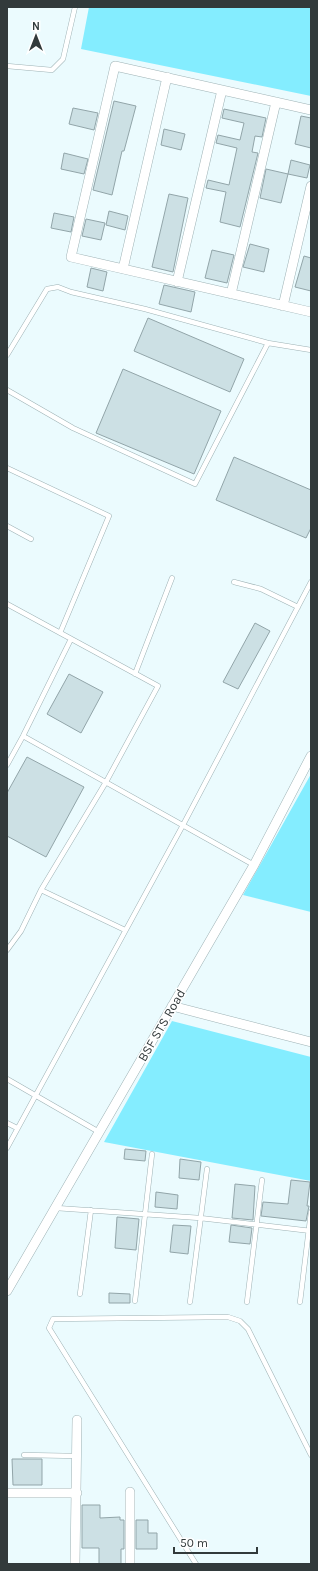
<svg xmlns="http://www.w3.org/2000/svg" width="318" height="1571" font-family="Karla,sans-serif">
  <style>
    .green { fill: #84edff }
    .building { fill: #cce0e4; stroke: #92a5a9 }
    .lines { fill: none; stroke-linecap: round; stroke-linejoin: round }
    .lane-casing { stroke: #9eb2b5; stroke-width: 5.5 }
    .street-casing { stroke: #9eb2b5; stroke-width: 10 }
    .lane { stroke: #fff; stroke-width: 4.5 }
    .street { stroke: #fff; stroke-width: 9 }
    .labels { text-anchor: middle; stroke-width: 3; stroke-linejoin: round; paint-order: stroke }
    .street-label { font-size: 13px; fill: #323a3b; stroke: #fff }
  </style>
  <rect width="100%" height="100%" fill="#ebfbfe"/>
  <path class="green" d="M89 7H311V96L81 49Z
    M311 774V912L243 895Z
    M172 1021 311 1057V1181L104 1142Z"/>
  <path class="building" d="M114 101 136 106 124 151H122L112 195 93 190Z
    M73 108 98 113 94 130 69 124Z
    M224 109 266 118 262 137 255 136 252 152 258 153 240 227 220 222 226 192 206 188 208 180 229 185 237 148 216 143 218 135 240 140 244 123 222 118Z
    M301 116 311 118V148L295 144Z
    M164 129 185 134 181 150 161 145Z
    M64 153 88 159 84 174 61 169Z
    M291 160 310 165 307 178 288 174Z
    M266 169 288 174 281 203 260 198Z
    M169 194 188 198 173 272 152 267Z
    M109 211 128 216 125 230 106 225Z
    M54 213 74 217 71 232 51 228Z
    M86 219 105 223 101 240 82 236Z
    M250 244 269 249 264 272 243 267Z
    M212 250 234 255 227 283 205 278Z
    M304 256 311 258V291L295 287Z
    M91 268 107 272 103 291 87 287Z
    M164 285 195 292 191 312 159 304Z
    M148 318 244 359 230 392 134 351Z
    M123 369 221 411 194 474 96 433Z
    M234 457 311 490V528L306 538 216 500Z
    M255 623 270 631 238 689 223 682Z
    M69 674 103 692 81 733 47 714Z
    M27 757 84 787 46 857 7 836V793Z
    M125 1149 146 1151 145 1161 124 1159Z
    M180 1159 201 1162 199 1180 179 1178Z
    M291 1180 310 1182 307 1206H309L306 1221 261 1216 263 1202 288 1204Z
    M235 1184 255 1186 253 1220 232 1218Z
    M156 1192 178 1195 177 1209 155 1207Z
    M117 1217 139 1219 136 1250 115 1248Z
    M173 1225 191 1226 188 1254 170 1252Z
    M231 1225 252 1228 250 1244 229 1242Z
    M109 1293 130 1294V1303H109Z
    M12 1459H42V1485H13Z
    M82 1505H100V1518L120 1517V1520H124V1549H121V1564H99V1548H82Z
    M136 1520H148V1533H157V1549H136Z"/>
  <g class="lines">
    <defs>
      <path id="lane" d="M7 66 52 70 63 59 75 7
        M7 355 47 289 58 287 71 292 145 309 268 343 311 350
        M7 390 73 428 195 484 268 343
        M7 468 109 516 60 633
        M7 526 31 539
        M234 582 261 589 298 607
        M7 604 158 686 106 782 41 890 21 931 7 950
        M135 674 172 578
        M23 736 254 865
        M7 765 23 736 71 639
        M41 890 125 930
        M7 1079 99 1132
        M7 1123 17 1128
        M7 1148 183 825 311 582
        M56 1208 200 1218 311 1231
        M80 1294 91 1210
        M135 1301 152 1154
        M190 1302 207 1169
        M247 1302 262 1180
        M300 1302 311 1212
        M24 1455 77 1456
        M196 1564 49 1328 53 1319 228 1317 240 1321 248 1329 311 1455"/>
      <path id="street" d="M311 110 115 66 71 257 311 312
        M123 269 167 77
        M177 282 222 90
        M231 294 276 102
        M283 306 311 186
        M172 1006 311 1042
        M7 1291 254 865 311 756
        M130 1492V1564
        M7 1493H77
        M75 1564 77 1420"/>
    </defs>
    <use href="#lane" class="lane-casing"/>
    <use href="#street" class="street-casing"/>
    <use href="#lane" class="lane"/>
    <use href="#street" class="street"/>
  </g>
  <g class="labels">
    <g class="street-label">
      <text transform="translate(161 1025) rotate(-60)" y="5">BSF STS Road</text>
    </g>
  </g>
  <rect width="318" height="1571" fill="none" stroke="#323a3b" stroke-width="16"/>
  <g transform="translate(36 36)" stroke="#ffffff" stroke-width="3" paint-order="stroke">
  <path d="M0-3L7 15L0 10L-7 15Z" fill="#323a3b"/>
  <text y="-6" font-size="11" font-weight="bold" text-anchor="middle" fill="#323a3b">N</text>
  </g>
  <path d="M174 1547v6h83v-6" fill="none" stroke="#323a3b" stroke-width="2"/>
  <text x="180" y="1547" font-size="12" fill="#323a3b" stroke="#ffffff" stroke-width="3" paint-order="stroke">50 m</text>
</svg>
